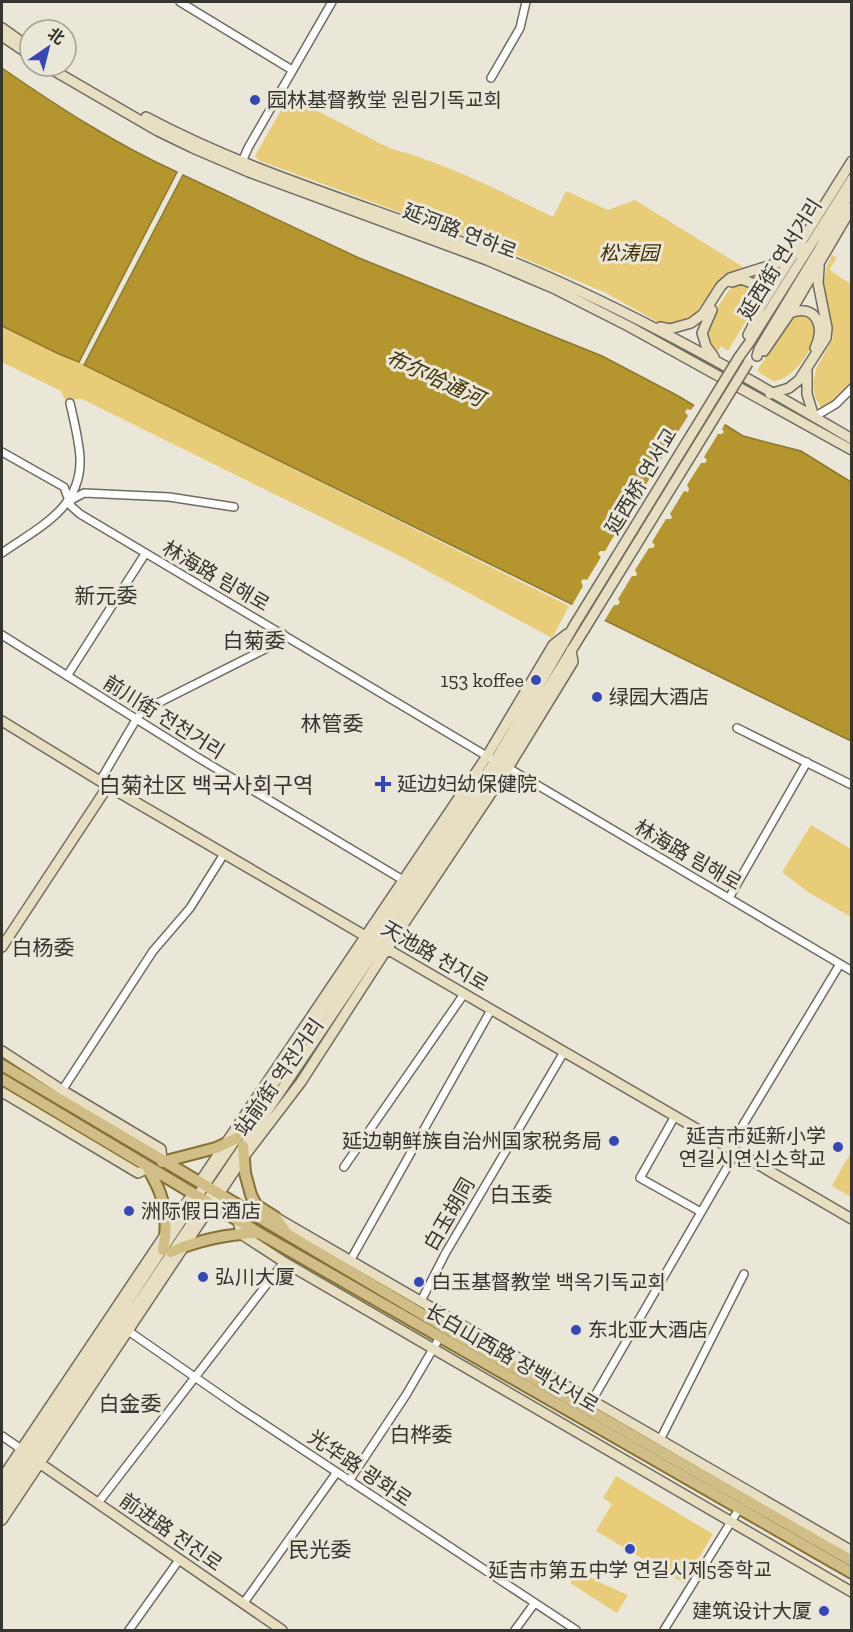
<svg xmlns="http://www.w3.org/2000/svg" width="853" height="1632" font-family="'Zilla Slab','Noto Sans SC','Noto Sans KR',serif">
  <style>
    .green { fill: #e8cc78 }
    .water { fill: #b4952e; stroke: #8e782e; stroke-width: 1.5 }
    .pier { fill: #eae6d8 }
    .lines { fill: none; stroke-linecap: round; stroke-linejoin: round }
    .street-casing { stroke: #706c60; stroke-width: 10 }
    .secondary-casing { stroke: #706c60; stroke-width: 12 }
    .primary-casing { stroke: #867233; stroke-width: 14 }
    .street { stroke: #fff; stroke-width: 7 }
    .secondary { stroke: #e8dfc2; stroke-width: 9 }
    .primary { stroke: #d0be86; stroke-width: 10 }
    .secondary-bridge-casing { stroke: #706c60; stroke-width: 12; stroke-linecap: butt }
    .secondary-bridge { stroke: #e8dfc2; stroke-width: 9 }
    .poi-dot { fill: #3647b9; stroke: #eae6d8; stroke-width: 2 }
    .labels { text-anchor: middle; stroke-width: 6; stroke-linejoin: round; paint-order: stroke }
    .poi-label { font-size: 20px; fill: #36342f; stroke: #eae6d8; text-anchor: start }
    .street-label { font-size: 20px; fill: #36342f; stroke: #eae6d8 }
    .park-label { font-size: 20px; font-style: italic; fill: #3c2f03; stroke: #eae6d8 }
    .water-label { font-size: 21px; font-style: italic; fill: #413409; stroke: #eae6d8 }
    .neighbourhood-label { font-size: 21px; fill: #36342f; stroke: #eae6d8 }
    .quarter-label { font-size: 22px; fill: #36342f; stroke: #eae6d8 }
  </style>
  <rect width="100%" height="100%" fill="#eae6d8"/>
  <path class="green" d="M289 96 389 148C446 163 500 191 553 217L566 191 608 210 635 200 743 267 723 275 693 316 675 323H664L656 321 604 292 509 252 260 161 255 156Z
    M832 255 837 258 830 268 831 271 851 284V383L832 405 822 410 815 397 813 383 816 369 833 338 823 284 827 266Z
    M741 283 753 288 757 302 728 351 721 346 718 351C701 337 709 322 718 307 725 296 728 287 741 283Z
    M798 315C838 315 799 381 773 381L757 371 758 369 791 319Z
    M2 326 59 354 79 362 569 606 552 638 402 557 82 399 65 400 61 391 2 362Z
    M811 825 851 849V917L808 892 782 872Z
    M851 1152V1197L832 1186Z
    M616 1476 713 1534 684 1583 596 1531 612 1504 603 1498Z
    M579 1570C594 1580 611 1588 628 1595L617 1613 570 1583Z"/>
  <path class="water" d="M2 68C57 106 115 144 177 172L79 362 59 354 2 326Z
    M183 175 359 258 602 356 680 397 743 436 801 451 851 482V741L84 365Z"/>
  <path class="pier" d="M696 403 726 422 722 429 724 432 722 434H718L704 457 707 460 705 463H701L687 485 689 489 688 492 684 491 670 514 672 517 671 519H666L652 542 655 545 653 548H649L635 570 637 574 636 576H632L618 599 620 602 618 605H614L603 623 571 607 583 586 581 582 583 579 587 580 601 557 598 554 600 551H605L618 529 616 525 618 522H622L635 501 633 497 636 494H640L653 473 651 469 653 466H657L670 445 668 440 670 438H674L688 416 685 412 687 409 691 410Z"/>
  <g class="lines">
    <defs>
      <path id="street" d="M180 2 292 70
        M491 78 520 28 526 2
        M241 164 248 148 332 2
        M814 417 836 404 852 388
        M2 452 64 487 71 506 80 514 490 758
        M71 500 84 493 169 497 234 507
        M2 553C37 528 82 509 80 458 79 440 74 421 70 403
        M2 635 197 757 403 880
        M67 676 145 554
        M737 728 852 785
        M505 766 852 971
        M100 781 137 718 144 710 275 644 283 634
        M729 898 807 762
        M61 1092 153 951 190 908 224 854
        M675 1116 640 1178 701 1212
        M729 1148 840 964
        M344 1167 464 994
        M350 1261 491 1010
        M421 1301 445 1254 564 1052
        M124 1328 238 1407 576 1630
        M590 1404 736 1152
        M2 1436 24 1451
        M660 1440 744 1274
        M349 1481 406 1395 440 1337
        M98 1503 284 1262
        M243 1604 337 1472
        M129 1630 179 1560
        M515 1630 534 1604
        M664 1630 739 1509"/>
      <path id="secondary" d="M2 28 30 48
        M2 36 30 55
        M46 66 158 131 193 148 249 172 487 260 553 288 630 327 852 450
        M146 117C264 180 395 213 518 264 634 312 743 375 852 439
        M732 282 741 279 752 283C769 301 757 316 748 335
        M761 306 852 161
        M712 310 702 333 706 346 714 357
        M790 313C816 303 826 327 815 348
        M660 327 670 329 691 323 703 314 721 286 730 278 781 262 806 247
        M764 351 790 313 852 207
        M757 356 759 349 820 248 849 194
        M739 357 749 343 852 179
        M807 371V394L814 417
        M770 394 789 388 799 380 826 338 827 328 818 283 820 253
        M2 721 108 786 367 937
        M382 946 852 1219
        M2 947 108 786
        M2 1051 62 1090 161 1149 162 1162
        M2 1092 138 1173 148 1168
        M203 1177 487 756 553 645 567 634
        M275 1217 852 1551
        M238 1220 241 1234 284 1262 852 1592
        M35 1460 282 1630
        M2 1478 189 1199
        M2 1493 212 1174 495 761 575 624
        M2 1505 501 764 584 630
        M2 1520 243 1158 301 1082 387 949 508 768 573 662 571 650"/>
      <path id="primary" d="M2 1065 459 1336 852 1561
        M2 1079 259 1233 852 1573
        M243 1146 245 1173 251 1195 256 1205 275 1217 285 1231
        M162 1162 216 1148 237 1138
        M148 1168C152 1177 157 1184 160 1193 167 1212 167 1231 163 1250
        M171 1252C199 1240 227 1234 258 1233"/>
    </defs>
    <use href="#street" class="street-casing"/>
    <use href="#secondary" class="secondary-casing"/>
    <use href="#primary" class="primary-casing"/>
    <use href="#street" class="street"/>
    <use href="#secondary" class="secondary"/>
    <use href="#primary" class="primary"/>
    <defs>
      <path id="secondary-bridge" d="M575 624 739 357
        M584 630 748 363"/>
    </defs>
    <use href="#secondary-bridge" class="secondary-bridge-casing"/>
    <use href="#secondary-bridge" class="secondary-bridge"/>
  </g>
  <g class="poi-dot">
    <circle cx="255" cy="100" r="6"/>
    <circle cx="536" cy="680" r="6"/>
    <circle cx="597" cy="697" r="6"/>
    <path d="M380 775h6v6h6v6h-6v6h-6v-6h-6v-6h6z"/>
    <circle cx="614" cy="1141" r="6"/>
    <circle cx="838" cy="1147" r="6"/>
    <circle cx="129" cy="1211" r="6"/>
    <circle cx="203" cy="1277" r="6"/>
    <circle cx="419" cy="1282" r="6"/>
    <circle cx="576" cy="1330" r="6"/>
    <circle cx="630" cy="1549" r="6"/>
    <circle cx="824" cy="1611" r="6"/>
  </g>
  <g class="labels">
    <g class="poi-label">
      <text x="267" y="107">园林基督教堂 원림기독교회</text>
      <text x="524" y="687" text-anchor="end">153 koffee</text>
      <text x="609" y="704">绿园大酒店</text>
      <text x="397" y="791">延边妇幼保健院</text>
      <text x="826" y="1143" text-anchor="end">延吉市延新小学<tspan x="826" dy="23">연길시연신소학교</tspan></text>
      <text x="602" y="1148" text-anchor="end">延边朝鲜族自治州国家税务局</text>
      <text x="141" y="1218">洲际假日酒店</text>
      <text x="215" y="1284">弘川大厦</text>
      <text x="431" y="1289">白玉基督教堂 백옥기독교회</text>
      <text x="588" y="1337">东北亚大酒店</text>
      <text x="630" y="1577" text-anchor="middle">延吉市第五中学 연길시제5중학교</text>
      <text x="812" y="1618" text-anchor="end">建筑设计大厦</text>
    </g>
    <g class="street-label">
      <text transform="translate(460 231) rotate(21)" y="7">延河路 연하로</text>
      <text transform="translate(780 259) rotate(-58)" y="7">延西街 연서거리</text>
      <text transform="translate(641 481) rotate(-59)" y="7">延西桥 연서교</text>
      <text transform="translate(216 576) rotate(30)" y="7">林海路 림해로</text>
      <text transform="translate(164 717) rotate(32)" y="7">前川街 전천거리</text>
      <text transform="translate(688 855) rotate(30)" y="7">林海路 림해로</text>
      <text transform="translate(435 956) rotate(30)" y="7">天池路 천지로</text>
      <text transform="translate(279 1077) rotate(-55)" y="7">站前街 역전거리</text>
      <text transform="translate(449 1214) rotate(-60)" y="7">白玉胡同</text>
      <text transform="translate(512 1358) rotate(30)" y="7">长白山西路 장백산서로</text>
      <text transform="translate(360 1468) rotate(34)" y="7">光华路 광화로</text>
      <text transform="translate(171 1532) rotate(35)" y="7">前进路 전진로</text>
    </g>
    <g class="park-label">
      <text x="629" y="260">松涛园</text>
    </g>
    <g class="water-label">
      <text transform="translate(435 378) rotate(25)" y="7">布尔哈通河</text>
    </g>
    <g class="neighbourhood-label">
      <text x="106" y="603">新元委</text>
      <text x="254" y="648">白菊委</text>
      <text x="332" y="731">林管委</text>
      <text x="43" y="955">白杨委</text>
      <text x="521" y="1202">白玉委</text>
      <text x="130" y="1411">白金委</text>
      <text x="421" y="1442">白桦委</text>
      <text x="320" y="1557">民光委</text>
    </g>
    <g class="quarter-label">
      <text x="206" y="793">白菊社区 백국사회구역</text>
    </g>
  </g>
  <rect width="853" height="1632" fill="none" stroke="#36342f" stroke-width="6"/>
  <g transform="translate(48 48) rotate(35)"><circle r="28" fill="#eae6d8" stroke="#a29f94" stroke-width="1.5"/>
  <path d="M0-4.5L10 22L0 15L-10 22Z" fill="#3647b9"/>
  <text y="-9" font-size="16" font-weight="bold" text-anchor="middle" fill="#36342f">北</text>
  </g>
</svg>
